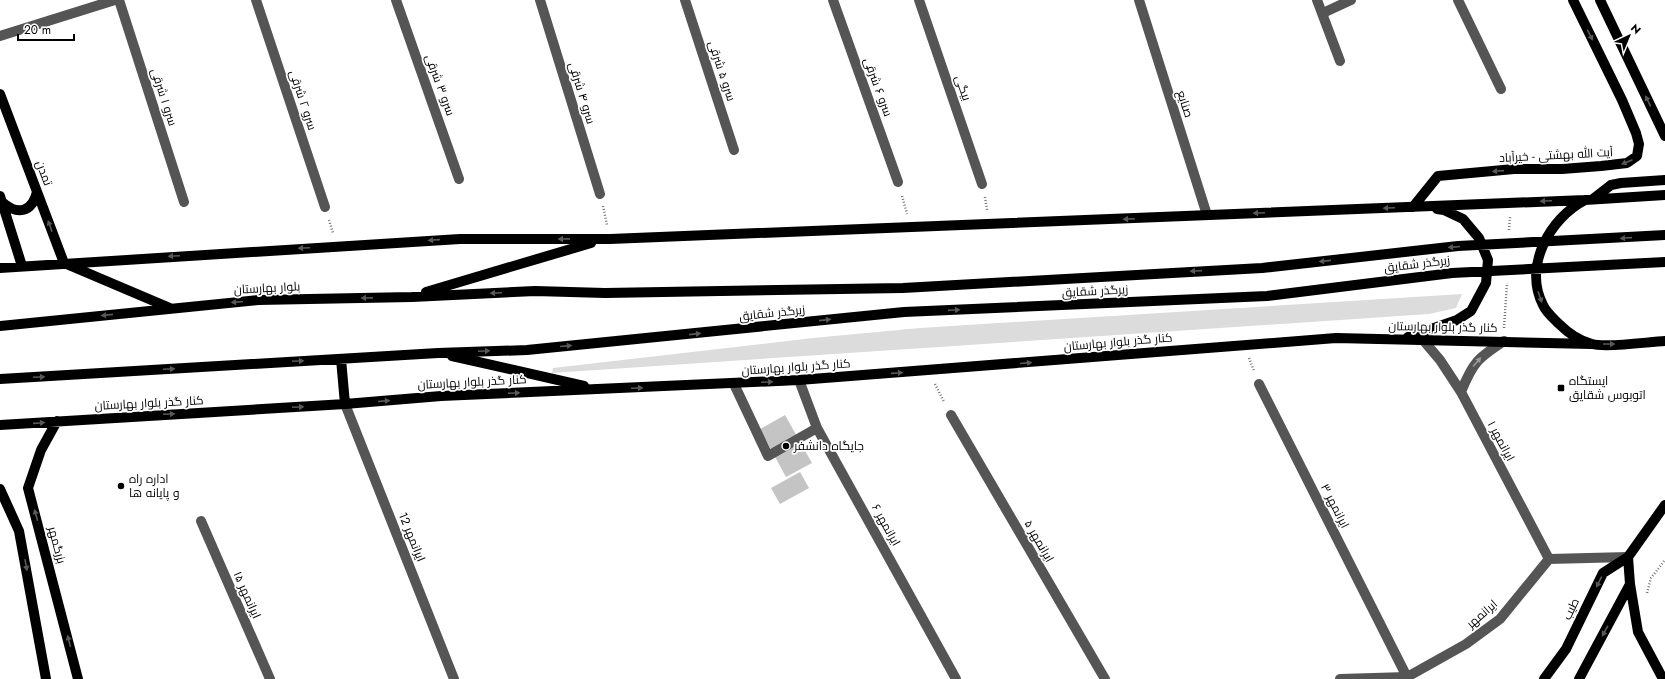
<svg xmlns="http://www.w3.org/2000/svg" width="1665" height="679" font-family="Jost,Cairo,sans-serif">
  <style>
    .green { fill: #dcdcdc }
    .building { fill: #c4c4c4 }
    .lines { fill: none; stroke-linecap: round; stroke-linejoin: round }
    .path { stroke: #777; stroke-width: 2.5; stroke-dasharray: 1 2; stroke-linecap: butt }
    .minor { stroke: #555; stroke-width: 10 }
    .major { stroke: #000; stroke-width: 10 }
    .oneway { fill: #595959 }
    .oneway2 { fill: #999 }
    .poi-dot { fill: #000; stroke: #fff; stroke-width: 1.5 }
    .labels { text-anchor: middle; stroke-width: 3.5; stroke-linejoin: round; paint-order: stroke }
    .street-label { font-size: 12px; fill: #000; stroke: #fff }
    .poi-label { font-size: 12px; fill: #000; stroke: #fff; text-anchor: start }
  </style>
  <rect width="100%" height="100%" fill="#fff"/>
  <path class="green" d="M1462 294 1456 308 1429 314 552 373 553 368 813 338 920 328Z"/>
  <path class="building" d="M785 415 812 463 786 477 760 429Z
    M800 472 809 488 780 504 771 488Z"/>
  <g class="lines">
    <path class="path" d="M902 196 907 214
      M985 197 987 210
      M603 206 607 225
      M329 220 333 233
      M1509 230 1510 217
      M1504 328 1507 283
      M1249 358 1254 371
      M935 384 944 402
      M1647 593 1651 578 1665 560"/>
    <path class="minor" d="M119 0 184 202
      M256 0 325 207
      M396 0 459 179
      M540 0 600 194
      M685 0 734 150
      M833 0 898 182
      M919 0 982 184
      M1139 0 1207 215
      M1317 0 1340 61
      M1458 0 1501 89
      M1323 13 1351 0
      M0 36 115 0
      M1423 340 1440 360 1461 392 1549 559
      M799 380 817 428 956 679
      M734 384 768 456 817 428
      M1259 384 1408 679
      M1461 392C1473 362 1478 358 1504 341
      M345 404 454 679
      M951 415 1105 679
      M201 521 270 679
      M1340 679 1407 677 1466 644 1500 619 1549 559 1628 557"/>
    <path class="major" d="M1600 0 1665 136
      M0 94 64 263 170 308
      M1665 195 1585 200C1550 218 1523 266 1543 305 1546 312 1553 318 1558 323 1567 332 1580 341 1592 344 1607 348 1647 342 1665 341
      M0 196 22 266
      M1593 199 1611 185 1621 183 1665 180
      M2 202C18 216 32 212 37 192
      M1413 207 1438 176 1514 169H1562L1601 166 1627 163 1637 156 1639 144 1636 133 1622 100 1573 0
      M0 268 460 239H610L1585 200
      M426 292 591 243
      M0 326 258 300 412 297 535 291 605 293 903 288 1262 268 1458 246 1665 235
      M1408 337 1457 320 1471 311 1486 283 1488 260 1479 238 1463 219 1444 210 1437 209
      M452 356 584 386
      M341 359 345 404
      M0 379 438 353 527 350 904 312 1267 296 1452 273 1665 262
      M57 421 41 450 28 488 78 679
      M0 425 345 404 441 396 799 380 1336 338 1592 344
      M0 489 19 531 46 679
      M1628 557 1630 584 1638 632 1663 679
      M1544 679 1566 649 1603 573 1628 557 1665 505
      M1579 679 1630 584"/>
  </g>
  <defs><path id="oneway-solid" d="M-6-.8H1V-3.2L6.5 0L1 3.2V.8H-6Z"/></defs>
  <g class="oneway">
    <use href="#oneway-solid" transform="translate(1590 35) rotate(64)"/>
    <use href="#oneway-solid" transform="translate(1648 101) rotate(-116)"/>
    <use href="#oneway-solid" transform="translate(1627 162) rotate(157)"/>
    <use href="#oneway-solid" transform="translate(1498 171) rotate(176)"/>
    <use href="#oneway-solid" transform="translate(1546 201) rotate(178)"/>
    <use href="#oneway-solid" transform="translate(1389 208) rotate(178)"/>
    <use href="#oneway-solid" transform="translate(1259 213) rotate(178)"/>
    <use href="#oneway-solid" transform="translate(1129 219) rotate(178)"/>
    <use href="#oneway-solid" transform="translate(50 226) rotate(-110)"/>
    <use href="#oneway-solid" transform="translate(1626 238) rotate(176)"/>
    <use href="#oneway-solid" transform="translate(564 239) rotate(179)"/>
    <use href="#oneway-solid" transform="translate(434 240) rotate(176)"/>
    <use href="#oneway-solid" transform="translate(1454 247) rotate(175)"/>
    <use href="#oneway-solid" transform="translate(304 248) rotate(177)"/>
    <use href="#oneway-solid" transform="translate(174 256) rotate(177)"/>
    <use href="#oneway-solid" transform="translate(1325 261) rotate(174)"/>
    <use href="#oneway-solid" transform="translate(1196 271) rotate(177)"/>
    <use href="#oneway-solid" transform="translate(496 293) rotate(177)"/>
    <use href="#oneway-solid" transform="translate(1540 297) rotate(71)"/>
    <use href="#oneway-solid" transform="translate(367 298) rotate(179)"/>
    <use href="#oneway-solid" transform="translate(237 302) rotate(175)"/>
    <use href="#oneway-solid" transform="translate(954 310) rotate(-2)"/>
    <use href="#oneway-solid" transform="translate(107 315) rotate(174)"/>
    <use href="#oneway-solid" transform="translate(825 320) rotate(-6)"/>
    <use href="#oneway-solid" transform="translate(695 334) rotate(-6)"/>
    <use href="#oneway-solid" transform="translate(1609 344)"/>
    <use href="#oneway-solid" transform="translate(566 346) rotate(-5)"/>
    <use href="#oneway-solid" transform="translate(484 351) rotate(-2)"/>
    <use href="#oneway-solid" transform="translate(298 361) rotate(-3)"/>
    <use href="#oneway-solid" transform="translate(1026 363) rotate(-5)"/>
    <use href="#oneway-solid" transform="translate(169 369) rotate(-3)"/>
    <use href="#oneway-solid" transform="translate(897 373) rotate(-4)"/>
    <use href="#oneway-solid" transform="translate(39 377) rotate(-3)"/>
    <use href="#oneway-solid" transform="translate(767 382) rotate(-3)"/>
    <use href="#oneway-solid" transform="translate(637 388) rotate(-2)"/>
    <use href="#oneway-solid" transform="translate(514 393) rotate(-2)"/>
    <use href="#oneway-solid" transform="translate(384 401) rotate(-5)"/>
    <use href="#oneway-solid" transform="translate(298 407) rotate(-3)"/>
    <use href="#oneway-solid" transform="translate(169 414) rotate(-3)"/>
    <use href="#oneway-solid" transform="translate(39 423) rotate(-4)"/>
    <use href="#oneway-solid" transform="translate(36 515) rotate(-105)"/>
    <use href="#oneway-solid" transform="translate(26 565) rotate(80)"/>
    <use href="#oneway-solid" transform="translate(1599 582) rotate(116)"/>
    <use href="#oneway-solid" transform="translate(1605 631) rotate(119)"/>
    <use href="#oneway-solid" transform="translate(69 641) rotate(-104)"/>
  </g>
  <use class="oneway2" href="#oneway-solid" transform="translate(1477 362) rotate(-49)"/>
  <g class="poi-dot">
    <rect x="1557" y="384" width="8" height="8" rx="2"/>
    <circle cx="786" cy="446" r="4"/>
    <circle cx="121" cy="486" r="4"/>
  </g>
  <g class="labels">
    <g class="street-label">
      <text transform="translate(722 71) rotate(72)" y="4">سرو ۵ شرقی</text>
      <text transform="translate(440 85) rotate(70)" y="4">سرو ۳ شرقی</text>
      <text transform="translate(878 87) rotate(70)" y="4">سرو ۶ شرقی</text>
      <text transform="translate(963 88) rotate(71)" y="4">بیگی</text>
      <text transform="translate(582 93) rotate(73)" y="4">سرو ۴ شرقی</text>
      <text transform="translate(164 97) rotate(72)" y="4">سرو ۱ شرقی</text>
      <text transform="translate(303 100) rotate(72)" y="4">سرو ۲ شرقی</text>
      <text transform="translate(1185 104) rotate(72)" y="4">صنایع</text>
      <text transform="translate(1556 155) rotate(-3)" y="4">آیت الله بهشتی - خیرآباد</text>
      <text transform="translate(44 173) rotate(69)" y="4">تمدن</text>
      <text transform="translate(1417 264) rotate(-7)" y="4">زیرگذر شقایق</text>
      <text transform="translate(267 288) rotate(-3)" y="4">بلوار بهارستان</text>
      <text transform="translate(1095 291) rotate(-3)" y="4">زیرگذر شقایق</text>
      <text transform="translate(772 313) rotate(-6)" y="4">زیرگذر شقایق</text>
      <text transform="translate(1443 327) rotate(1)" y="4">کنار گذر بلوار بهارستان</text>
      <text transform="translate(1118 342) rotate(-5)" y="4">کنار گذر بلوار بهارستان</text>
      <text transform="translate(796 367) rotate(-4)" y="4">کنار گذر بلوار بهارستان</text>
      <text transform="translate(472 382) rotate(-3)" y="4">کنار گذر بلوار بهارستان</text>
      <text transform="translate(149 403) rotate(-3)" y="4">کنار گذر بلوار بهارستان</text>
      <text transform="translate(1501 441) rotate(62)" y="4">ایرانمهر ۱</text>
      <text transform="translate(1335 506) rotate(63)" y="4">ایرانمهر ۳</text>
      <text transform="translate(886 525) rotate(61)" y="4">ایرانمهر ۶</text>
      <text transform="translate(412 537) rotate(68)" y="4">ایرانمهر 12</text>
      <text transform="translate(1039 541) rotate(60)" y="4">ایرانمهر ۵</text>
      <text transform="translate(57 545) rotate(75)" y="4">بزرگمهر</text>
      <text transform="translate(247 595) rotate(66)" y="4">ایرانمهر ۱۵</text>
      <text transform="translate(1571 609) rotate(-64)" y="4">طیب</text>
      <text transform="translate(1482 614) rotate(-41)" y="4">ایرانمهر</text>
    </g>
    <g class="poi-label">
      <text x="1569" y="385">ایستگاه<tspan x="1569" dy="14">اتوبوس شقایق</tspan></text>
      <text x="794" y="450">جایگاه دانشفر</text>
      <text x="129" y="483">اداره راه<tspan x="129" dy="14">و پایانه ها</tspan></text>
    </g>
  </g>
  <g transform="translate(1629 36) rotate(44)" stroke="#ffffff" stroke-width="3" paint-order="stroke">
  <path d="M0-3L7 15L0 10L-7 15Z" fill="#000000"/>
  <text y="-6" font-size="11" font-weight="bold" text-anchor="middle" fill="#000000">N</text>
  </g>
  <path d="M18 34v6h56v-6" fill="none" stroke="#000000" stroke-width="2"/>
  <text x="24" y="34" font-size="12" fill="#000000" stroke="#ffffff" stroke-width="3" paint-order="stroke">20 m</text>
</svg>
